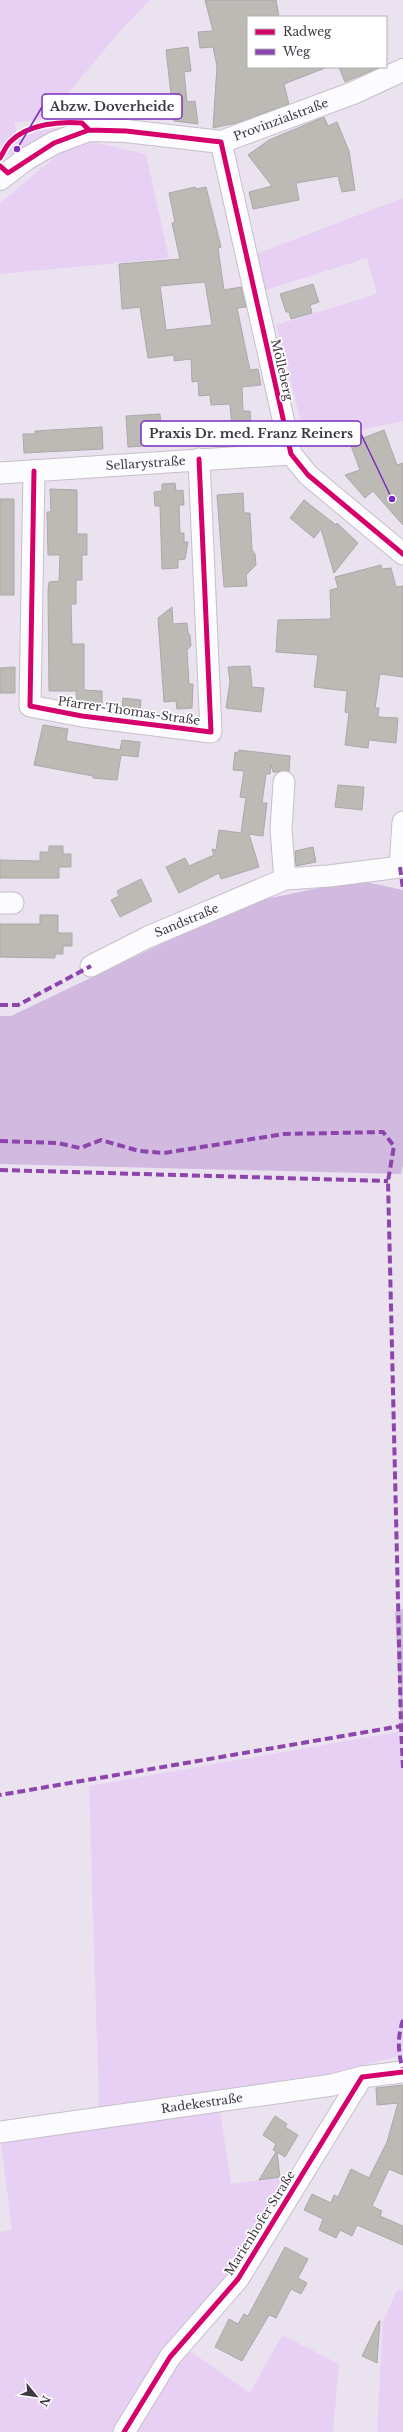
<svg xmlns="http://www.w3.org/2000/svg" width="403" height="2432" font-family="'Libre Baskerville',serif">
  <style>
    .green { fill: #e7d0f4 }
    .forest { fill: #d1b9df }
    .building { fill: #bbbab4; stroke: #aba8a9; fill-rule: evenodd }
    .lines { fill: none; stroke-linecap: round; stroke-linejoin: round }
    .minor-casing { stroke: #c6bfca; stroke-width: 23 }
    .major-casing { stroke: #c6bfca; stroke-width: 24 }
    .minor { stroke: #fcfbfd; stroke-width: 21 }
    .major { stroke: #fcfbfd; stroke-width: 22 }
    .quiet { stroke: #8e44ad; stroke-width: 4; stroke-dasharray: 8 4; stroke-linecap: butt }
    .cycleway-casing { stroke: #fff; stroke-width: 8 }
    .cycleway { stroke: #d6006c; stroke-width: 5 }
    .labels { text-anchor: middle; stroke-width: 3.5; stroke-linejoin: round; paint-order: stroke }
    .street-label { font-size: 12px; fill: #3e3842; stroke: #fff }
    .leader { fill: none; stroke: #7b2cbf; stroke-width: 1.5 }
    .callout-dot { fill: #7b2cbf; stroke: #fff; stroke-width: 1.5 }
    .callout { fill: #fff; stroke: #7b2cbf; stroke-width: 1.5 }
    .callout-label { font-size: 13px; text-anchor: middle; font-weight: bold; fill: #3e3842 }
  </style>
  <rect width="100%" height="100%" fill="#ebe2f0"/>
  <path class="green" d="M0 0H150L122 29 47 118 14 123 17 133 8 140 0 152Z
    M56 126 59 128C46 134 15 156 4 156 15 137 35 131 56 126Z
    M93 142 146 154 169 258 0 274V203L60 153Z
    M403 198V421L306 441 276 325 377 294 367 258 266 290 256 254Z
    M403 1731V2055L329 2074 99 2108 89 1786Z
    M220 2110 231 2184 295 2175 232 2278 117 2432H0V2232L12 2230 0 2134Z
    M398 2289 403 2291V2432H377L383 2321Z
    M282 2335 339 2364 333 2432H131L187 2349 250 2393Z"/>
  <path class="forest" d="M357 880 403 890V1165L401 1174 0 1164V1016H11L247 903Z
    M403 1609V1731H401L395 1612Z"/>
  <path class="building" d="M205 0H276L279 17H248V67L325 68 284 84 289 104 236 123 213 128 217 66 213 47 200 48 198 32 213 31Z
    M188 47 191 71 184 72 187 102 195 101 198 124 174 121 166 50Z
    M339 67H380L345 82Z
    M324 117 328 126 337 122 349 151 355 190 342 192 338 176 296 183 299 200 253 209 249 192 272 186 248 155 269 140Z
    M195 187 196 189 206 187 221 247 218 248 224 290 241 287 246 307 237 308 250 370 258 369 261 385 242 387 243 411H250L252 440 233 441 230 404 211 405 210 395 199 396 198 381 192 382 191 359 174 361V355L148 358 140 307 122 309 119 264 180 259 172 223 175 222 169 193ZM205 282 212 325 166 330 160 286Z
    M313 284 319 302 310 305 312 313 291 319 289 312H286L280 294Z
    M160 414 162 445 128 447 126 416Z
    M102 427 103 449 24 453 23 434H35V431Z
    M384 430 397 465 403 463V525L373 491 365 498 345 475 360 470 350 443Z
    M175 483 176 491 183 490 184 505H179L180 533H184V542H188L185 559 178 560V568L162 569 160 506H155L154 492 162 491V484Z
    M50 489 77 490V534H87V555H82V580H76V604H71L72 644H84V690L102 691V706L77 703 76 691H49L48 590 49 582 59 581 60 555H48L47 512H51Z
    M243 493 244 513H250L252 550 255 554 256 565 246 575 247 586 224 587 217 495Z
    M0 499H14V595H0Z
    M304 500 336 525 337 523 358 543 334 573 321 529 314 538 290 518Z
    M381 565 382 569 391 568 396 587 403 586V677L380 674 375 708H379L378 717 398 718 396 743 369 740 368 748 345 745 349 713 345 712 347 691 314 687 318 655 276 652 278 620 331 619 330 590 338 588 335 577Z
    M172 607 173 624 187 623 188 633 190 635 191 646 187 650 189 684H193L192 708 177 709 176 701 164 702 158 618Z
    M250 666 252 687 264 688 261 712 226 708 230 682 228 667Z
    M15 667V693H0V668Z
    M123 698 141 700 140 711 122 709Z
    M43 725 68 729 66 741 120 750 122 740 140 742 138 757 121 755 117 780 93 778V776L34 765Z
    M239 750 290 756 289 772H273L271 764 270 774H266L262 803H267L263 836 249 834 259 867 221 879 219 873 179 893 166 867 185 858 189 866 214 855 212 849 216 850 219 830 241 833 246 798 240 797 244 771 233 770 235 752 238 753Z
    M338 785 364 787 362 810 335 807Z
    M49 846H63V854H71V867H59V878H0V860L40 861V852H49Z
    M313 847 316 862 296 866 295 851Z
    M141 879 152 901 120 917 111 900 119 896 117 891Z
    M40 915H58V933H72V946H63V954H55V958L0 957V924H40Z
    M403 2085V2175L389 2169 372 2206 382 2211 380 2216 403 2226V2245L357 2225 352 2236 340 2230 336 2238 319 2230 323 2219 304 2210 312 2194 331 2203 334 2195 338 2197 351 2169 369 2178 387 2142 398 2103 377 2105 376 2088Z
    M275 2116 287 2124 285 2127 298 2135 285 2157 277 2152 280 2177 259 2180 276 2152 273 2150 276 2144 263 2135Z
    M285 2247 308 2259 298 2278 307 2283 301 2294 291 2289 276 2318 269 2315 242 2361 215 2347 229 2319 238 2324 244 2314 248 2316Z
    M379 2321H380L377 2363 362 2356Z"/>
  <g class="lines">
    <defs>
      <g id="minor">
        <path d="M221 142 291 454 308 475 403 554"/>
        <path d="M34 471 30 706 82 716 211 732 199 459"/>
        <path id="s1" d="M0 473 291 454"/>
        <path d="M284 782 281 830 285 879"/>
        <path d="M0 903H13"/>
        <path id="s2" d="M91 966 148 937 285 879 329 876 400 867 403 822"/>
        <path id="s3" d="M0 2132 332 2085 362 2077 403 2072"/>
        <path d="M124 2432 170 2357 238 2279 362 2077"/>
      </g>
      <g id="major">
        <path id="s4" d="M0 179 26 159 54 143 89 130 126 131 221 142 353 93 403 70"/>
      </g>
    </defs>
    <use href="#minor" class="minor-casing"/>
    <use href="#major" class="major-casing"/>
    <use href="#minor" class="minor"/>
    <use href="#major" class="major"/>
    <path class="quiet" d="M400 867 403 889
      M0 1005H18L91 966
      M0 1141 58 1143 80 1148 101 1140 139 1151 164 1153 284 1134 383 1132 394 1146 388 1181 401 1726 0 1795
      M0 1170 388 1181
      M403 1726H401L403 1768
      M403 2020C397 2038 398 2053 403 2070"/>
    <defs>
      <path id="cycleway" d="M0 158C3 153 6 146 10 142 27 124 60 121 82 123L89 130
        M0 166 8 173 54 143 89 130 126 131 221 142 291 454 308 475 403 554
        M34 471 30 706 82 716 211 732 199 459
        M124 2432 170 2357 238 2279 362 2077 403 2072"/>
    </defs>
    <use href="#cycleway" class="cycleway-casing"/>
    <use href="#cycleway" class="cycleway"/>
  </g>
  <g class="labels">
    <g class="street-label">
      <text dy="4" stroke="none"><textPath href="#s4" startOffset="299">Provinzialstraße</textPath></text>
      <text transform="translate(282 370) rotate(77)" y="4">Mölleberg</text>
      <text dy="4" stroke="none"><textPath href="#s1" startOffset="146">Sellarystraße</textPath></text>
      <text transform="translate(129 711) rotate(8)" y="4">Pfarrer-Thomas-Straße</text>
      <text dy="4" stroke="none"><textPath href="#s2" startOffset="106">Sandstraße</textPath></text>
      <text dy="4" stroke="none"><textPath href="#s3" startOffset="204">Radekestraße</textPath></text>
      <text transform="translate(260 2223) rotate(-58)" y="4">Marienhofer Straße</text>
    </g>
  </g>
  <path class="leader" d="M17 149L42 107M392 499L361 434"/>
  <g class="callout-dot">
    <circle cx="17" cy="149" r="4"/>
    <circle cx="392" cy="499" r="4"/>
  </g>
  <g class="callout">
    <rect x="42" y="94" width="140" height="25" rx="4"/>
    <rect x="141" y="421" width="220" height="25" rx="4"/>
  </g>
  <g class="callout-label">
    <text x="112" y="111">Abzw. Doverheide</text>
    <text x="251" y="438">Praxis Dr. med. Franz Reiners</text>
  </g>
  <rect x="247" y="16" width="140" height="52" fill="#ffffff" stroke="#b2afb3"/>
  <rect x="255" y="29" width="20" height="6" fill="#d6006c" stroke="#b2afb3"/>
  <text x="283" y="36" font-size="12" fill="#3e3842">Radweg</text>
  <rect x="255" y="49" width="20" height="6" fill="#8e44ad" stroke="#b2afb3"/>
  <text x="283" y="56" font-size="12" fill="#3e3842">Weg</text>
  <g transform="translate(36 2396) rotate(119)" stroke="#ffffff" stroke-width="3" paint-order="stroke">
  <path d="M0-3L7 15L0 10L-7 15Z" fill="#3e3842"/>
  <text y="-6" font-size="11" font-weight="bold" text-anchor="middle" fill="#3e3842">N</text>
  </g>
</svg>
